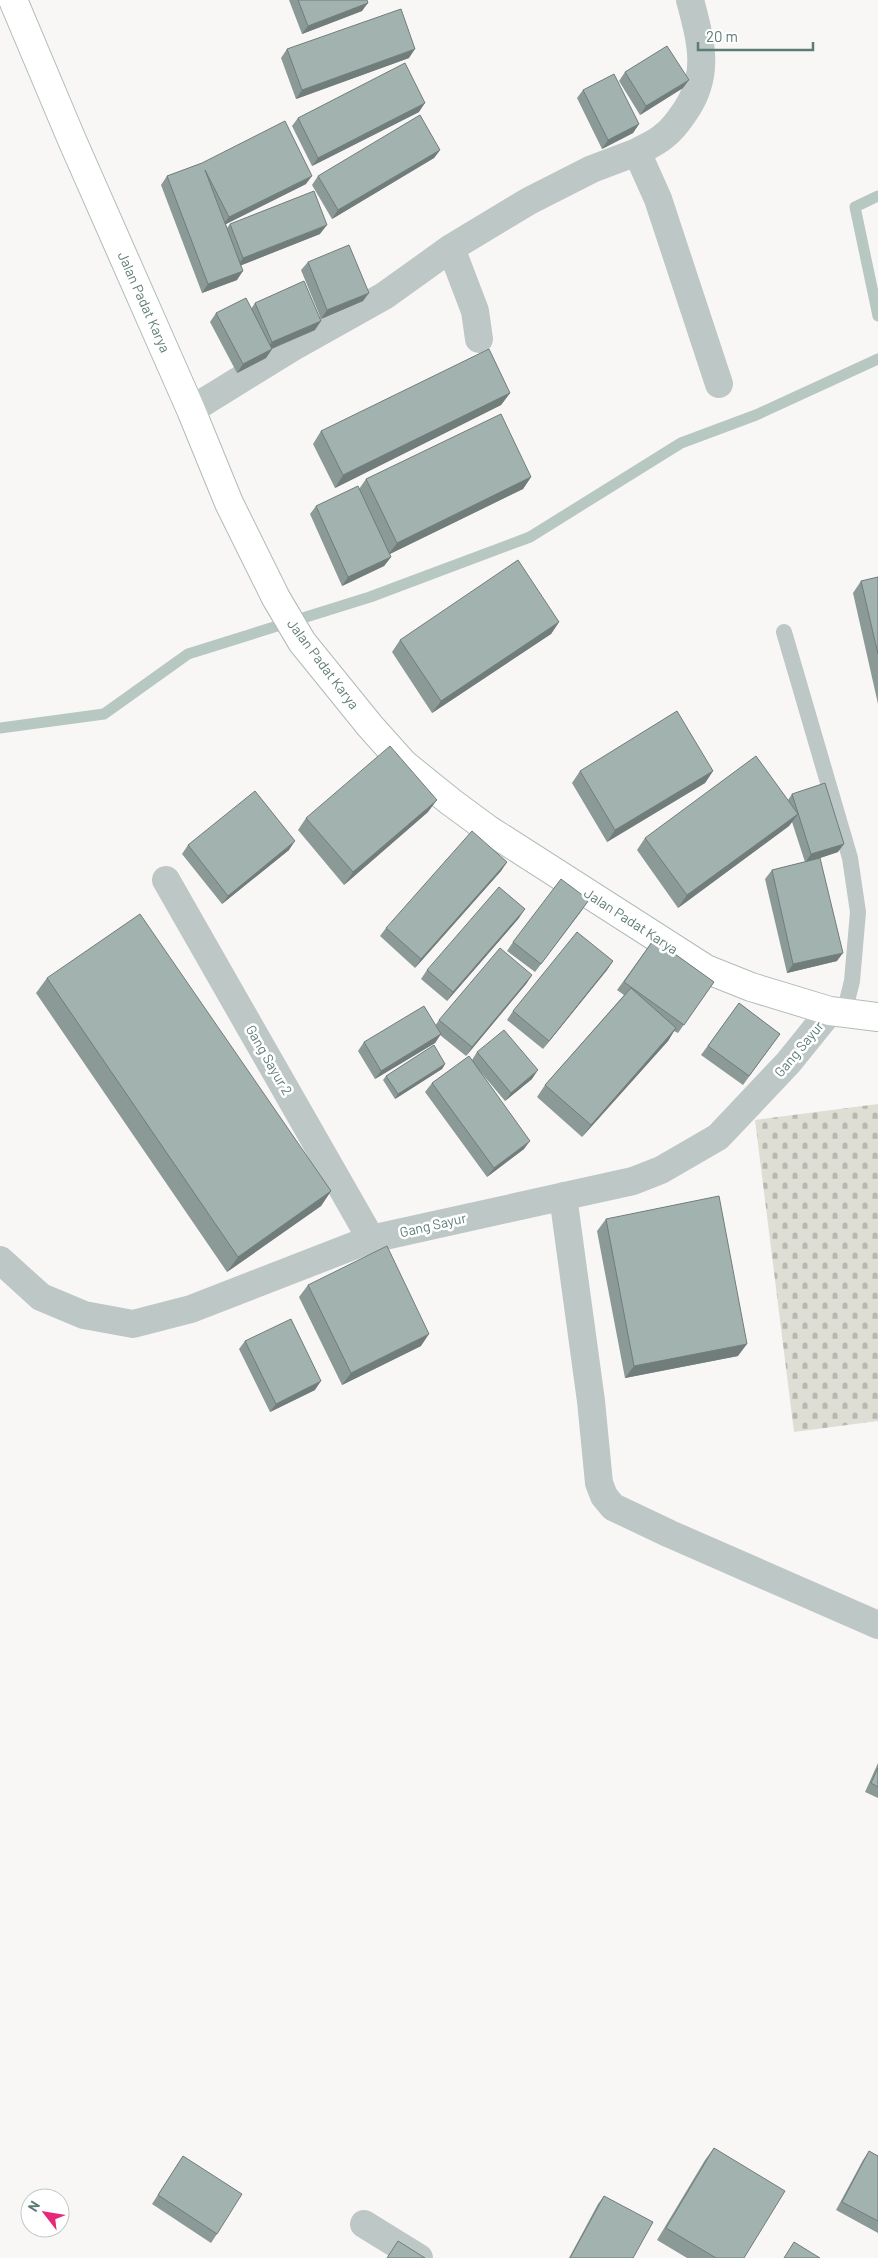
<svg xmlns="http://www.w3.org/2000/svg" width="878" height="2258" font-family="Barlow,sans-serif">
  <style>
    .cemetery { fill: url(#cemetery-stones) }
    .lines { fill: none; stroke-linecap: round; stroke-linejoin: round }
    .stream { stroke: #b6c8c1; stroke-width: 11 }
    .secondary-casing { stroke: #b0bcb9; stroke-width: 30 }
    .service { stroke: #bdc7c5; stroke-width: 16 }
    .minor { stroke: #bdc7c5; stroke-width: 28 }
    .secondary { stroke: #fff; stroke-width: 28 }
    .wall { fill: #8b9a96 }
    .shaded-wall { fill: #717d7a }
    .building { fill: #a2b3af; stroke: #717d7a }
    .labels { text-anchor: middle; stroke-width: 5; stroke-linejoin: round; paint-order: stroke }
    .street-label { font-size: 14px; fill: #5e7c76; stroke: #fff }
  </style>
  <defs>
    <pattern id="cemetery-stones" width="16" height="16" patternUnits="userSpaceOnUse" patternTransform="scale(1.25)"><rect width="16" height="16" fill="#deded5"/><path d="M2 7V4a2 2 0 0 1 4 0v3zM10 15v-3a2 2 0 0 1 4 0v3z" fill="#b7b9b1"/></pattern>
  </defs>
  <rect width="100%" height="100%" fill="#f9f7f6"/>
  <path class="cemetery" d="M878 1104V1421L794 1432 755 1120Z"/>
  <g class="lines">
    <path class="stream" d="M878 196 855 207 878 316
      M0 728 104 714 188 654 370 597 530 537 681 443 756 415 878 359"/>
    <defs>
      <path id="secondary" d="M13 0 72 140 191 410 229 503 276 598 302 642 370 726 404 764 451 802 489 830 706 969 751 987 830 1011 878 1017"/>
    </defs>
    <use href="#secondary" class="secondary-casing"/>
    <path class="service" d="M784 632 850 858 858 912 852 981 844 1013"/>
    <path class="minor" d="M637 152C646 147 656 143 664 136 672 130 678 122 684 113 711 75 701 42 690 0
      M451 248 475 311 479 339
      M191 410 293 347 384 296 451 248 529 201 592 169 637 152 658 199 719 384
      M166 880 371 1239
      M563 1196 591 1401 599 1483 604 1496 613 1507 670 1534 878 1625
      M0 1260 41 1297 84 1315 133 1324 191 1309 371 1239 633 1181 661 1170 718 1137 788 1063 830 1011
      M364 2224 419 2258"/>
    <use href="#secondary" class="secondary"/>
  </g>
  <path class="wall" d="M289 0H367L362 11 302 34Z
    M287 49 409 58 296 99 281 58Z
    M625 72 683 88 640 115 619 81Z
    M583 90 639 124 633 133 602 149 577 98Z
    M419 112 312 166 292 126 298 118Z
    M440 150 434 158 332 219 312 185 318 176Z
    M202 163 306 184 226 224 227 228 230 224 320 234 241 265 237 280 202 293 161 185 167 176Z
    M308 262 363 301 321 319 301 270Z
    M255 303 315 330 272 349 266 358 237 373 210 322 216 313 251 309Z
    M510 393 501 405 335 488 313 444 321 431Z
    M531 477 523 489 389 554 391 557 384 566 342 586 310 514 316 506 359 489 366 479Z
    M878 577V704L853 593 861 581Z
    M559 622 551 634 432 713 392 652 400 640Z
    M580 771H713L705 783 607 842 572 783Z
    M792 794 838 852 814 860 837 961 787 973 765 879 772 870 805 862 792 822 789 826 678 908 637 850 645 838 788 800Z
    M428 812 344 885 298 830 306 818Z
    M188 845 289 850 222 904 182 854Z
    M507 862 501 871 415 968 380 936 386 928Z
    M583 909 535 972 507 951 513 942Z
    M519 918 447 1001 421 979 427 970Z
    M654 939 714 982 678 1033 674 1031 668 1041 582 1137 537 1097 545 1085 624 995 617 990Z
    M613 961 607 970 543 1049 507 1020 513 1011Z
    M532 975 526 984 466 1056 440 1035 435 1043 375 1079 358 1051 364 1042 435 1026 439 1020Z
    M47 978 331 1191 321 1206 227 1272 36 993Z
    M739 1003 780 1034 743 1085 701 1055Z
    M477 1052 532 1079 505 1101 479 1070 524 1149 487 1177 425 1092 432 1083 472 1060Z
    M445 1064 442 1069 395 1099 383 1080 386 1076Z
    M606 1219 738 1356 625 1378 597 1231Z
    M308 1285 421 1346 342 1385 299 1297Z
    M245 1341 315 1390 270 1412 239 1349Z
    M878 1763V1798L865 1792Z
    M714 2148 744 2258H687L657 2240 705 2160Z
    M869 2151 878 2156V2233L836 2210 863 2160Z
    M183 2156 217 2234 211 2243 152 2204Z
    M604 2196 633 2258H569L598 2204Z"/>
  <path class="shaded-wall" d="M368 3 362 11 302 34 308 26Z
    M415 49 409 58 296 99 302 90Z
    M689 80 683 88 640 115 646 106Z
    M425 103 419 112 312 166 318 158Z
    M639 124 633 133 602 149 608 140Z
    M440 150 434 158 332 219 338 210Z
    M312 176 306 184 222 226 229 217Z
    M327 225 320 234 237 267 243 258Z
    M243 271 237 280 202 293 208 284Z
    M369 293 363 301 321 319 327 310Z
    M321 321 315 330 266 351 272 342Z
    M272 349 266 358 237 373 243 364Z
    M510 393 501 405 335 488 343 475Z
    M531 477 523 489 388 555 397 543Z
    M391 557 384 566 342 586 348 577Z
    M559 622 551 634 432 713 441 701Z
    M713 771 705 783 607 842 615 830Z
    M437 800 428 812 344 885 353 872Z
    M798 814 789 826 678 908 687 895Z
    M295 841 289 850 222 904 228 896Z
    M844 844 838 852 805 863 811 854Z
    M507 862 501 871 415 968 421 959Z
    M525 909 519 918 447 1001 453 992Z
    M843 953 837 961 787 973 793 964Z
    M613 961 607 970 543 1049 549 1041Z
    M532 975 526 984 466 1056 472 1047Z
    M676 1028 668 1041 582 1137 591 1125Z
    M441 1034 435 1043 375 1079 381 1071Z
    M445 1064 442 1069 395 1099 398 1094Z
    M538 1070 532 1079 505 1101 511 1093Z
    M530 1141 524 1149 487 1177 494 1168Z
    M331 1191 321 1206 227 1272 238 1257Z
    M429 1334 421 1346 342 1385 351 1373Z
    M747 1344 738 1356 625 1378 634 1366Z
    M321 1381 315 1390 270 1412 276 1404Z"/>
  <path class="building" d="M298 0H367L368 3 308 26Z
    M401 9 415 49 302 90 287 49Z
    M667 46 689 80 646 106 625 72Z
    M405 63 425 103 318 158 298 118Z
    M614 74 639 124 608 140 583 90Z
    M420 115 440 150 338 210 318 176Z
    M285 121 312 176 229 217 205 170 243 271 208 284 167 176 202 163Z
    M314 191 327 225 243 258 230 224Z
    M349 245 369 293 327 310 308 262Z
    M304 281 321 321 272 342 255 303Z
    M246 298 272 349 243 364 216 313Z
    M489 349 510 393 343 475 321 431Z
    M501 414 531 477 397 543 366 479Z
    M358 486 391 557 348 577 316 506Z
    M518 560 559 622 441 701 400 640Z
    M878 577V654L861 581Z
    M677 711 713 771 615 830 580 771Z
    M390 746 437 800 353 872 306 818Z
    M756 756 798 814 687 895 645 838Z
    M825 783 844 844 811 854 792 794Z
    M255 791 295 841 228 896 188 845Z
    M472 831 507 862 421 959 386 928Z
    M820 858 843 953 793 964 772 870Z
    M561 879 589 900 541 964 513 942Z
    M499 887 525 909 453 992 427 970Z
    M140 914 331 1191 238 1257 47 978Z
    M577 932 613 961 549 1041 513 1011Z
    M654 939 714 982 684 1025 624 982Z
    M500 948 532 975 472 1047 439 1020Z
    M631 988 676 1028 591 1125 545 1085Z
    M739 1003 780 1034 749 1076 708 1046Z
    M424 1006 441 1034 381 1071 364 1042Z
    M504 1030 538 1070 511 1093 477 1052Z
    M434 1045 445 1064 398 1094 386 1076Z
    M469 1056 530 1141 494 1168 432 1083Z
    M719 1196 747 1344 634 1366 606 1219Z
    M387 1246 429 1334 351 1373 308 1285Z
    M291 1319 321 1381 276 1404 245 1341Z
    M878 1768V1787L871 1783Z
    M714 2148 785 2191 744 2258H716L666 2228Z
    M869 2151 878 2156V2221L842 2202Z
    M183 2156 242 2194 217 2234 158 2195Z
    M604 2196 653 2222 633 2258H570Z
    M398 2241 425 2258H387Z
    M794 2242 820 2258H784Z"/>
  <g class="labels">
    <g class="street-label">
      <text transform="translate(144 302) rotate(66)" y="5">Jalan Padat Karya</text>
      <text transform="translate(323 664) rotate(53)" y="5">Jalan Padat Karya</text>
      <text transform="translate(631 921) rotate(33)" y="5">Jalan Padat Karya</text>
      <text transform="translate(799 1049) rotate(-50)" y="5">Gang Sayur</text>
      <text transform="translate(269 1060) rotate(60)" y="5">Gang Sayur 2</text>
      <text transform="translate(433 1225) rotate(-13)" y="5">Gang Sayur</text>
    </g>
  </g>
  <g transform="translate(45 2213) rotate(301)"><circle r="24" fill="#ffffff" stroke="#bfcbc8"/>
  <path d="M0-4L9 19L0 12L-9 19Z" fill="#e72878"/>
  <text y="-8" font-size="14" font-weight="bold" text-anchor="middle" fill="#5e7c76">N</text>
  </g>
  <path d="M698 42v8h115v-8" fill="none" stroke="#5e7c76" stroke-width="2.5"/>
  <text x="706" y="42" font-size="15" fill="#5e7c76" stroke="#ffffff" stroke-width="4" paint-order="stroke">20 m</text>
</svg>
